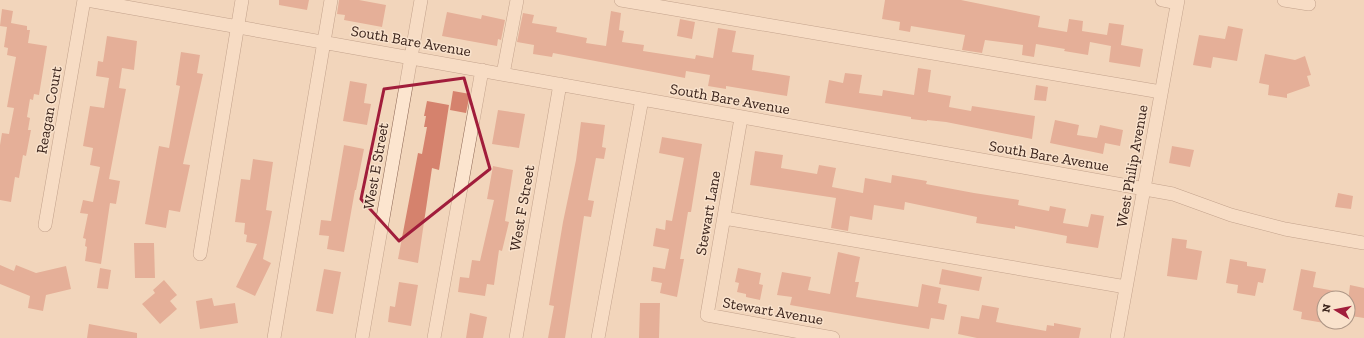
<svg xmlns="http://www.w3.org/2000/svg" width="1364" height="338" font-family="'Zilla Slab',serif">
  <style>
    .building { fill: #d5826d }
    .lines { fill: none; stroke-linecap: round; stroke-linejoin: round }
    .minor-casing { stroke: #8b6553; stroke-width: 14 }
    .minor { stroke: #fce5cf; stroke-width: 13 }
    .marked { fill: none; stroke: #a11d3b; stroke-width: 3; stroke-linejoin: round }
    .labels { text-anchor: middle; stroke-width: 3; stroke-linejoin: round; paint-order: stroke }
    .street-label { font-size: 15px; fill: #39221a; stroke: #f9e2cc }
  </style>
  <rect width="100%" height="100%" fill="#f2d6bb"/>
  <path class="building" d="M279 0H309L307 10 279 5Z
    M339 0H359L386 5 382 27 344 20 345 15 337 14Z
    M885 0H961L1040 16 1038 27 1067 32 1069 19 1083 21 1082 31 1107 35 1109 23 1124 25 1121 45 1143 49 1140 67 1109 62 1111 46 1090 42 1088 55 1064 51 1065 49 1036 44 1034 57 1022 55 1023 45 985 40 982 53 962 50 965 35 911 26 910 32 899 30 900 22 882 19Z
    M2 9 13 11 11 23 27 26V30H30L28 43 47 46 39 95 34 94 33 100 30 99 27 117 30 118 28 130H31L26 156 23 155 19 178 15 177 11 202 0 200V145L2 133 9 134 14 108 7 107 16 57 7 55 8 48 4 47 7 27 0 26Z
    M611 11 621 13 619 30 624 31 622 42 644 45 643 51 695 59 696 55 713 58 718 28 736 31 732 52 754 55 752 70 790 76 787 96 726 86V89L708 86 710 75 686 71 685 78 553 53 552 57 533 54 534 45 517 42 523 13 534 15 532 23 557 27 556 32 587 38 586 43 606 46Z
    M447 12 481 19 482 15 505 20 501 40 498 39 497 46 442 36Z
    M680 19 695 22 692 39 677 36Z
    M1228 26 1243 29 1237 61 1213 57 1211 68 1193 65 1199 35 1225 39Z
    M107 36 137 41 134 70 122 68 119 88 126 89 109 179 120 181 116 204 110 203 101 264 85 261 87 247 85 246 86 239 83 238 88 214 80 213 83 200 93 202 100 167 90 165 93 148 83 146 90 106 104 108 109 78 96 76 98 61 103 62Z
    M181 52 200 55 197 73 203 74 183 164 190 165 180 212 169 210 166 228 145 224 159 146 169 148 180 86 176 85Z
    M1265 54 1295 60 1305 56 1311 75 1307 76 1310 86 1287 94V98L1268 95 1269 85 1259 83Z
    M918 68 931 70 928 92 951 96 949 107 971 111 972 106 1035 116 1032 139 946 122 927 120V121L911 119V117L825 103 829 80 843 83 845 73 862 75 859 93 882 96 883 90 914 95Z
    M350 81 367 84 364 103 371 104 367 125 343 121Z
    M1036 85 1048 87 1046 101 1034 100Z
    M453 91 470 94 466 113 450 110Z
    M427 101 449 105 439 170 432 168 418 263 398 259 418 153 422 154 427 127H424L426 116H424Z
    M498 110 525 114 519 148 492 144Z
    M1055 120 1079 125 1077 135 1097 138 1100 125 1123 130 1120 146 1105 143 1103 154 1050 143Z
    M581 122 605 125 602 147 606 148 604 159 596 158 588 200 594 201 591 217 584 216 565 338H548L554 306 549 305 563 222 576 160Z
    M662 137 702 144 691 212H688L680 259H684L677 297 660 293 662 283 651 281 653 267 665 269 669 249 653 246 656 228 665 230 666 220 672 221 684 158 659 153Z
    M344 145 364 149 356 190H355L344 252 327 249 329 236 319 235 321 220 331 221Z
    M1172 146 1194 150 1190 167 1169 163Z
    M755 151 783 155 781 168 817 174 819 165 836 168 832 187 863 193 865 178 891 183 892 175 927 181 926 184 974 193 1019 200 1018 205 1049 211 1050 206 1066 209 1063 223 1088 227 1091 214 1104 216 1098 248 1066 243 1067 236 1015 226V229L976 223 977 217 905 202 904 210 874 205 872 220 850 216 848 231 831 228 836 198 750 185Z
    M253 159 273 162 266 210 272 211 263 259 271 263 255 296 236 287 257 244 246 242 247 235 244 234 245 223 235 222 241 179 250 180Z
    M493 166 513 170 505 221 509 222 502 251 499 250 494 285 487 284 485 296 458 292 460 277 469 278 472 260 480 261 494 200 487 199Z
    M1338 193 1353 196 1351 209 1335 207Z
    M1172 238 1187 240 1186 248 1202 251 1197 280 1167 276Z
    M134 243H154L155 278H135Z
    M838 252 860 257 855 282H859L856 297 918 307 922 284 941 288 938 303 947 305 944 320 931 318 929 329 899 324 790 305 792 297 777 295 782 272 811 277 808 290 830 294Z
    M1230 259 1247 262V266L1266 269 1263 283 1258 282 1255 296 1237 293 1238 285 1226 283Z
    M0 265 14 271 16 265 36 273 66 266 71 289 46 295 43 311 28 308 30 296 0 284Z
    M100 268 111 270 108 289 97 288Z
    M738 268 761 273 759 284 763 285 760 300 746 297V294L737 292 739 283 735 282Z
    M324 269 341 272 333 314 316 311Z
    M942 269 982 277 979 291 939 284Z
    M1301 269 1316 272 1313 287 1346 293 1345 298H1324V323L1301 319 1302 312 1293 310Z
    M164 280 177 295 170 301 177 309 160 324 142 304 155 293 153 290Z
    M399 282 418 285 411 326 388 322 390 306 395 307Z
    M1350 285 1364 288V318L1351 316 1353 303 1348 302Z
    M212 298 214 306 235 303 238 323 200 329 196 301Z
    M640 303H660L659 338H639Z
    M982 305 999 308 996 322 1046 331 1047 325 1054 326V323L1081 328 1079 338H977L958 334 961 316 979 319Z
    M470 313 487 317 483 338H466Z
    M89 324 137 333V338H87Z"/>
  <g class="lines">
    <defs>
      <path id="minor" d="M87 0 1173 194 1231 215 1285 229 1364 243
        M621 0 1161 92
        M1162 0 1177 3
        M1284 0 1309 4
        M503 74 517 0
        M741 118 707 315 833 338
        M724 218 1126 287
        M45 225 84 0
        M200 254 242 0
        M274 338 331 0
        M362 338 421 0
        M434 338 482 70
        M516 338 560 84
        M598 338 642 99
        M1117 338 1178 0"/>
    </defs>
    <use href="#minor" class="minor-casing"/>
    <use href="#minor" class="minor"/>
  </g>
  <path d="M0 0H1364V338H0ZM464 78 490 169 399 241 361 199 384 89Z" fill="#f2d6bb" fill-opacity=".55" fill-rule="evenodd"/>
  <path class="marked" d="M464 78 490 169 399 241 361 199 384 89Z"/>
  <g class="labels">
    <g class="street-label">
      <text transform="translate(411 41) rotate(10)" y="5">South Bare Avenue</text>
      <text transform="translate(730 99) rotate(10)" y="5">South Bare Avenue</text>
      <text transform="translate(49 110) rotate(-80)" y="5">Reagan Court</text>
      <text transform="translate(1049 156) rotate(10)" y="5">South Bare Avenue</text>
      <text transform="translate(376 166) rotate(-80)" y="5">West E Street</text>
      <text transform="translate(1132 166) rotate(-80)" y="5">West Philip Avenue</text>
      <text transform="translate(522 208) rotate(-80)" y="5">West F Street</text>
      <text transform="translate(708 213) rotate(-80)" y="5">Stewart Lane</text>
      <text transform="translate(773 311) rotate(10)" y="5">Stewart Avenue</text>
    </g>
  </g>
  <g transform="translate(1336 310) rotate(280)"><circle r="19" fill="#f9e2cc" stroke="#ac9585"/>
  <path d="M0-3L7 15L0 10L-7 15Z" fill="#a11d3b"/>
  <text y="-6" font-size="11" font-weight="bold" text-anchor="middle" fill="#39221a">N</text>
  </g>
</svg>
